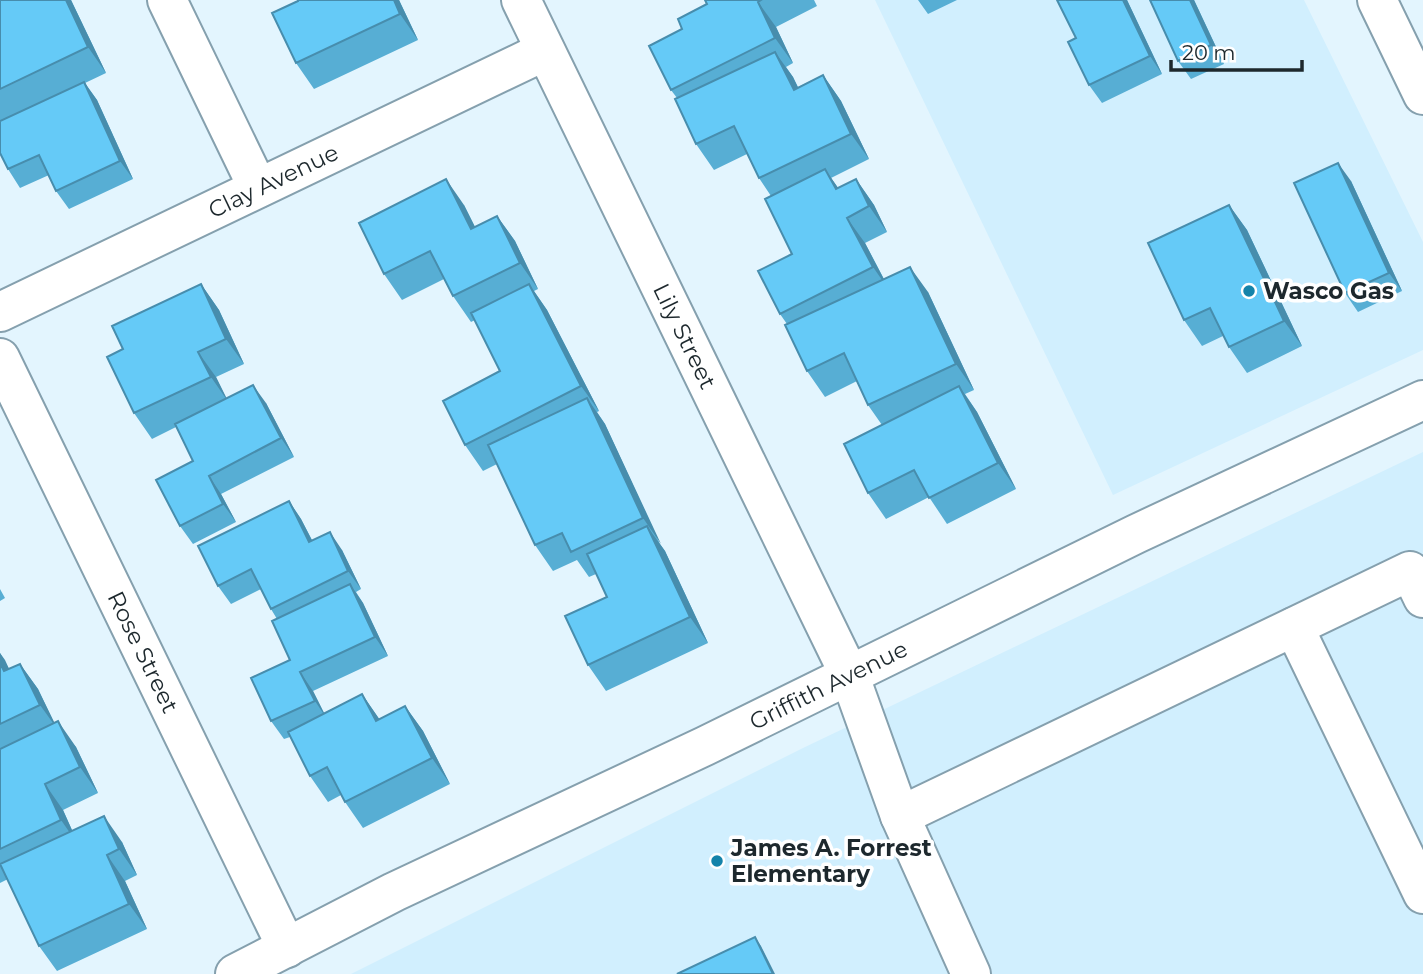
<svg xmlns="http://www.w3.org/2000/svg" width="1423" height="974" font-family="Montserrat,sans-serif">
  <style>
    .built { fill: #d1effe }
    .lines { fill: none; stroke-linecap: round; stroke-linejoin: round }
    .minor-casing { stroke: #85a0ae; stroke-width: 42 }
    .highway-casing { stroke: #85a0ae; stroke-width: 42 }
    .minor { stroke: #fff; stroke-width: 38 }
    .highway { stroke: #fff; stroke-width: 38 }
    .wall { fill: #57aed4 }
    .shaded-wall { fill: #478dad }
    .building { fill: #65caf7; stroke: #478dad; stroke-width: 2 }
    .poi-dot { fill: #1483aa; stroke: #fff; stroke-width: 2.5 }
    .labels { text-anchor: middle; stroke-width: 7; stroke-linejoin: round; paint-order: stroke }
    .street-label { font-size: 23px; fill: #1d282d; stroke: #fff }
    .poi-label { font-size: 23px; font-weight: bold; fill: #1d282d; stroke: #fff; text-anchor: start }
  </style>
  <rect width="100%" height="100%" fill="#e3f5fe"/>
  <path class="built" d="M875 0H1304L1423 242V350L1113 495Z
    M1423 452V974H351L803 748Z"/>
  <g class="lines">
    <defs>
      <g id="minor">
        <path d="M167 0 258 188"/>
        <path id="s1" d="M521 0 849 674 900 816 971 974"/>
        <path id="s2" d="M0 312 545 51"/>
        <path id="s3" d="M0 358 287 948"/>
        <path d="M1294 627 1423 894"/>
        <path d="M900 816 1410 571 1423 598"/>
        <path id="s4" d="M235 974 394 892 705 746 1136 534 1423 400"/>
      </g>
      <path id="highway" d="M1377 0 1423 95"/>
    </defs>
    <use href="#minor" class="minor-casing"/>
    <use href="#highway" class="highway-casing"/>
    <use href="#minor" class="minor"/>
    <use href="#highway" class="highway"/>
  </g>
  <path class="wall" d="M0 0H71L106 73 85 83 97 100 133 179 69 209 56 191 49 175 20 188 8 169 0 153Z
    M298 0H399L418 40 314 89 296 63Z
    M705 0H814L817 6 776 27 793 63 786 67 793 77 798 87 823 75 841 101 869 159 831 178 838 188 856 179 874 205 887 232 865 243 884 279 928 292 974 390 965 394 977 412 1016 489 947 524 929 497 886 519 868 493 882 425 868 405 857 381 825 397 807 371 787 324 780 314 792 254 771 196 759 178 747 154 714 170 696 144 677 98 671 90 682 29 707 4Z
    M918 0H957L928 14Z
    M1127 0 1162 74 1102 103 1089 85 1076 38Z
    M1150 0H1194L1224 64 1191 79 1178 61Z
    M1351 181 1402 291 1358 312 1345 293Z
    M464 205 475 227 497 216 515 241 538 289 534 291 547 310 599 411 597 412 605 424 660 544 665 551 708 643 606 691 588 665 607 597 596 574 589 577 577 560 553 571 535 545 497 464 483 471 465 445 500 371 475 320 471 322 453 296 444 279 402 300 384 274Z
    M1229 205 1247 230 1302 346 1247 373 1229 347 1223 336 1202 346 1184 320Z
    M201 284 219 310 244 364 216 377 226 398 266 403 294 457 221 494 236 522 193 544 180 526 193 461 176 427 152 439 134 413 123 349Z
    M289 501 301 519 312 540 342 550 361 589 356 592 363 603 388 656 313 691 324 713 362 694 379 719 405 706 423 731 450 784 363 828 345 802 341 795 328 802 310 776 290 737 284 739 271 721 290 660 277 619 271 609 261 589 231 604 218 586Z
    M0 589 5 598 0 601Z
    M0 653 9 669 20 664 38 689 54 723 76 747 98 793 63 810 72 830 122 842 137 875 125 881 147 929 57 971 39 946 8 879 0 883Z"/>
  <path class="shaded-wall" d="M66 0H71L106 73 88 47Z
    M394 0H399L418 40 400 14Z
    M1123 0H1127L1162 74 1150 56Z
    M1190 0H1194L1224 64 1211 45Z
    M758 2 776 27 793 63 775 38Z
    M775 52 793 77 811 115 794 90Z
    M823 75 841 101 869 159 851 134Z
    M84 82 97 100 133 179 120 161Z
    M1338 163 1351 181 1402 291 1389 273Z
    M825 169 843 195 854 215 836 189Z
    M446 179 464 205 489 255 471 229Z
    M856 179 874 205 887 232 869 206Z
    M1229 205 1247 230 1302 346 1284 321Z
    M497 216 515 241 538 289 520 263Z
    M847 218 865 243 891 293 873 267Z
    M910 267 928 292 974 390 956 364Z
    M201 284 219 310 244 364 226 339Z
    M529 284 547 310 599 411 581 386Z
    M198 352 216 377 229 403 211 377Z
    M253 385 266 403 294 457 281 438Z
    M959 386 977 412 1016 489 998 463Z
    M587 398 605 424 661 544 643 518Z
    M209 476 221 494 236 522 223 504Z
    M289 501 301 519 322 560 309 542Z
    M647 526 665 551 708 643 690 617Z
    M330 532 342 550 361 589 348 571Z
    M350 584 363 603 388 656 375 637Z
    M0 653 5 660 22 697 4 671 0 663Z
    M20 664 38 689 58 730 40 705Z
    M300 672 313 691 327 719 315 701Z
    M362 694 380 720 376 721Z
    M405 706 423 731 450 784 432 758Z
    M58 721 76 747 98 793 80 767Z
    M45 784 63 810 79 846 61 820Z
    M104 816 122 842 137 875 119 849Z
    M107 855 125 881 147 929 129 904Z
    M755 937 761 946 775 974H773Z"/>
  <path class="building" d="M0 0H66L88 47 0 89Z
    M298 0H394L400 14 296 63 272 13 298 1Z
    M705 0H761L758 2 775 38 671 90 649 46 682 29 678 19 707 4Z
    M1057 0H1123L1150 56 1089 85 1068 42 1076 38Z
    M1150 0H1190L1211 45 1178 61Z
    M775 52 794 90 823 75 851 134 759 178 734 126 696 144 675 99Z
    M84 82 120 161 56 191 39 155 8 169 0 153V121Z
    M1338 163 1389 273 1345 293 1294 183Z
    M825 169 836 189 856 179 869 206 847 218 873 267 780 314 758 271 792 254 765 199Z
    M446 179 471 229 497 216 520 263 453 296 430 251 384 274 359 223Z
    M1229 205 1284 321 1229 347 1210 308 1184 320 1148 243Z
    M910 267 956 364 868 405 844 353 807 371 785 325Z
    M201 284 226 339 198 352 211 377 134 413 107 357 123 349 112 326Z
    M529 284 581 386 465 445 443 401 500 371 471 313Z
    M253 385 281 438 209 476 223 504 180 526 156 480 193 461 175 424Z
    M959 386 998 463 929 498 914 470 868 493 844 444Z
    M587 398 643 518 571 552 562 533 535 545 488 445Z
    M289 501 309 542 330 532 348 571 271 609 251 569 218 586 198 546Z
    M647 526 690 617 588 665 565 616 607 597 587 554Z
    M350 584 375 637 300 672 315 701 271 721 251 678 290 660 272 621Z
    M0 663 4 671 20 664 40 705 0 724Z
    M362 694 376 721 405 706 432 758 345 802 327 767 310 776 288 732Z
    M58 721 80 767 45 784 61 820 0 849V749Z
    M104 816 119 849 107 855 129 904 39 946 0 864Z
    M755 937 773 974H677Z"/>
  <g class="poi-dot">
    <circle cx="1249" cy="291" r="7"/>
    <circle cx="717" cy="861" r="7"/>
  </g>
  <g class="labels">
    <g class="street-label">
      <text dy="8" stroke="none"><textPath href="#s2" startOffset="303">Clay Avenue</textPath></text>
      <text dy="8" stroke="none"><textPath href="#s1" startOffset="374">Lily Street</textPath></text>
      <text dy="8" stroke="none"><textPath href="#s3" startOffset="327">Rose Street</textPath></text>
      <text dy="8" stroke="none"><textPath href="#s4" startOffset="660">Griffith Avenue</textPath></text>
    </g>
    <g class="poi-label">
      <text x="1263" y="299">Wasco Gas</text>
      <text x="731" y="856">James A. Forrest<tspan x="731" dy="26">Elementary</tspan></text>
    </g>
  </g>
  <path d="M1171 60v10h131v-10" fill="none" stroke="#1d282d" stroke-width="3.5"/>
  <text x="1182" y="60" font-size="21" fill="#1d282d" stroke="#ffffff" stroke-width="5" paint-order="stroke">20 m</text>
</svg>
